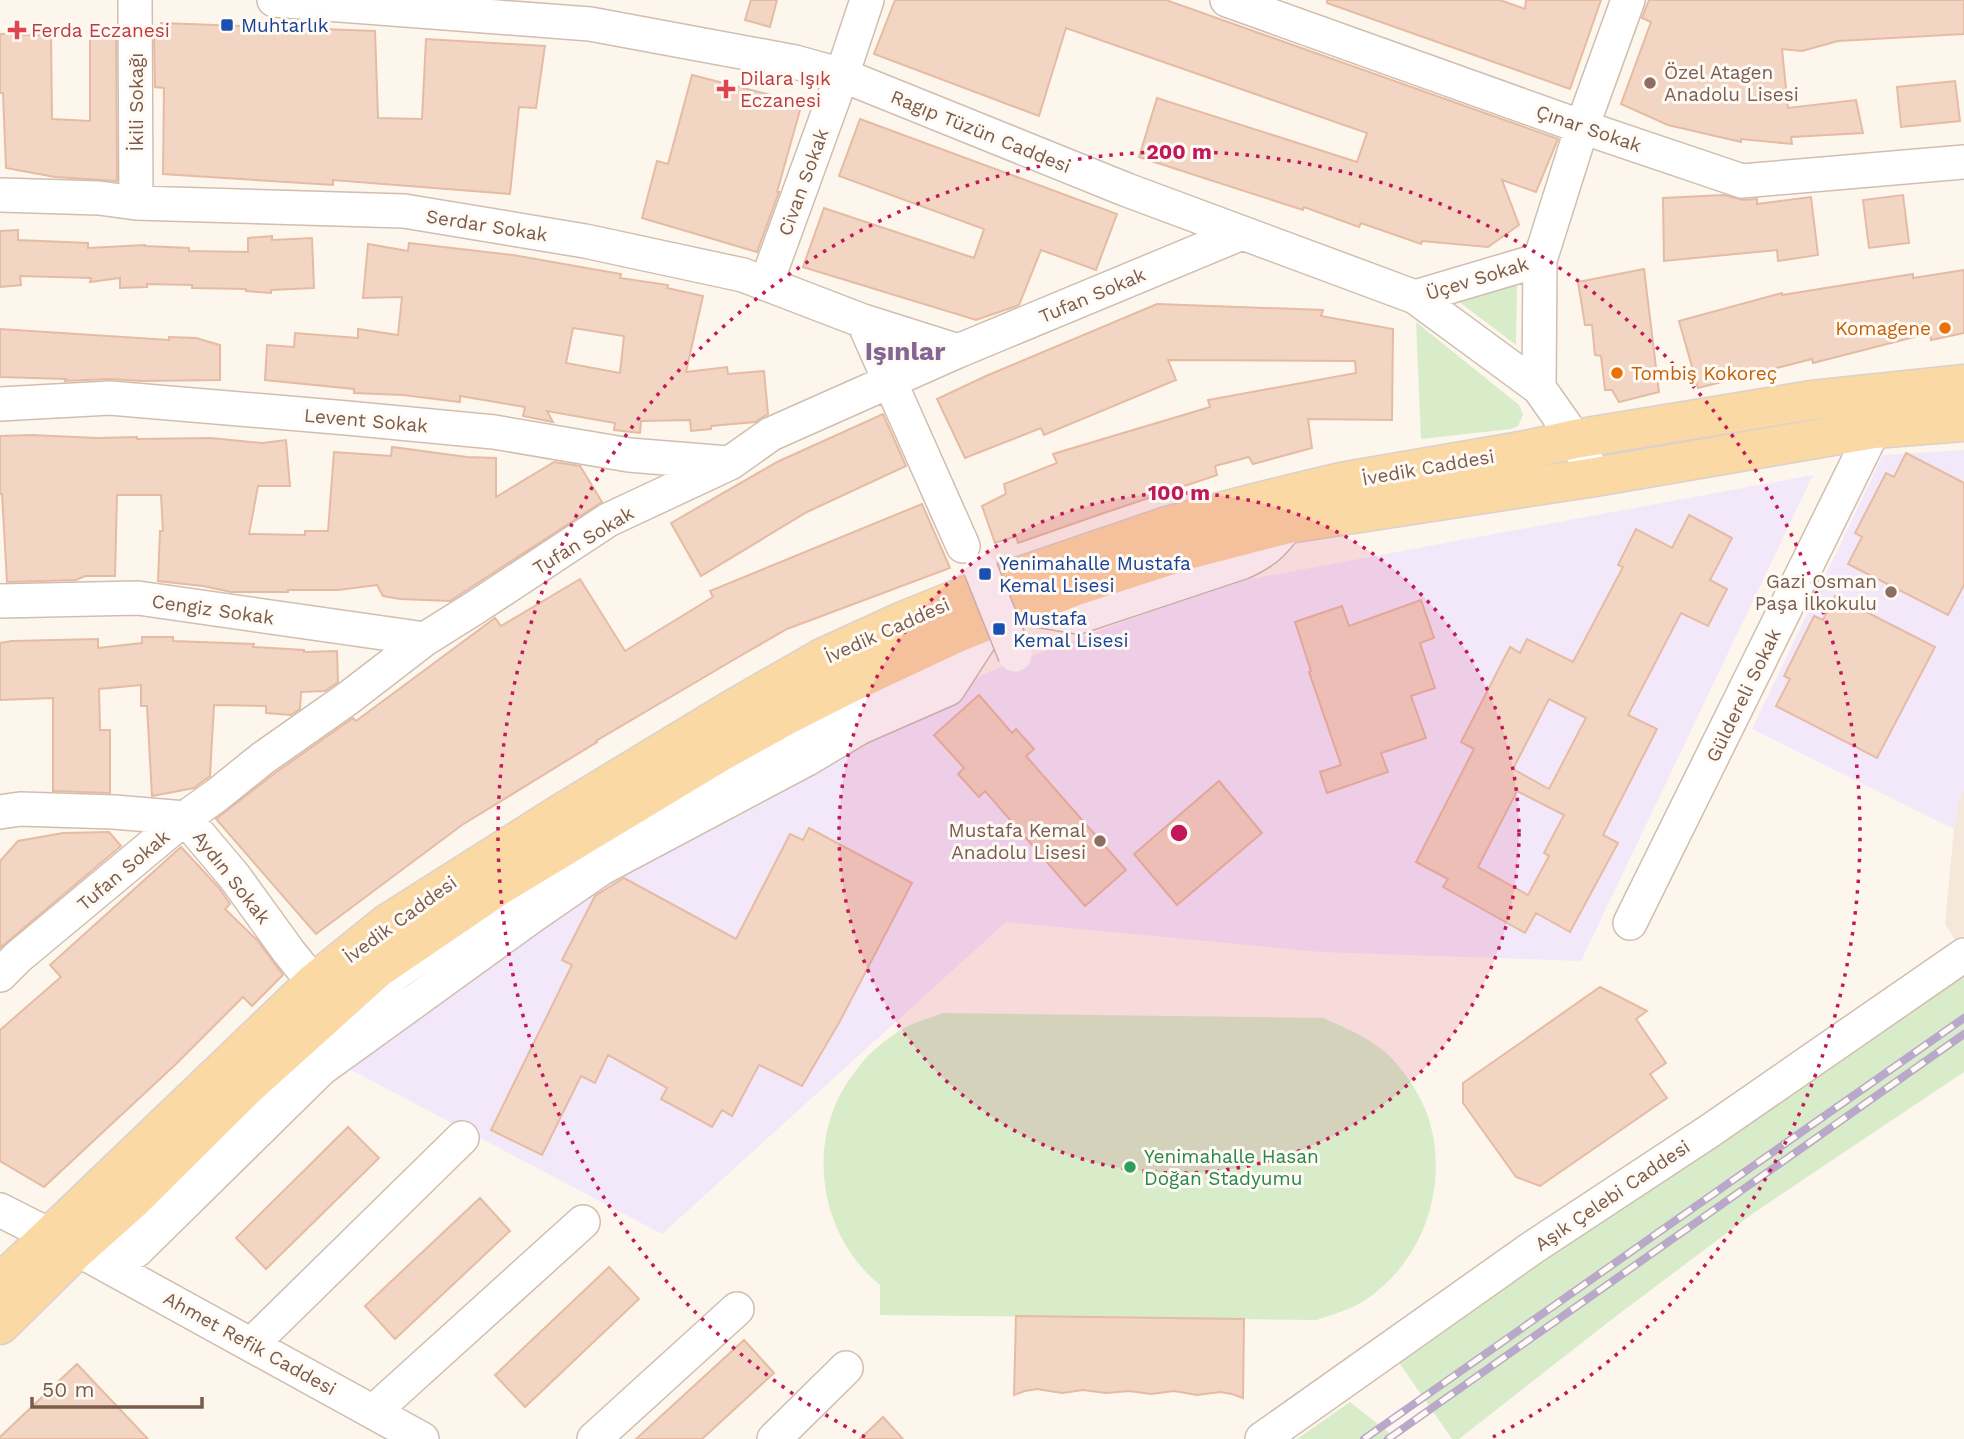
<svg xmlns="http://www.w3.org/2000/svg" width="1964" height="1439" font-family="'Work Sans',sans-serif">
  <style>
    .residential { fill: #f5e8da }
    .education { fill: #f3e8fa }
    .green { fill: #d8ecc9 }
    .building { fill: #f3d5c3; stroke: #e6bba3; stroke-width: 2; fill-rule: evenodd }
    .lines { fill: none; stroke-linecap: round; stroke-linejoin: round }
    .minor-casing { stroke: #d1beb0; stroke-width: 36 }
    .major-casing { stroke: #dad1cd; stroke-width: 41 }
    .minor { stroke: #fff; stroke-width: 33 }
    .major { stroke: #fbd9a5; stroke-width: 38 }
    .rail-casing { stroke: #b9a8c9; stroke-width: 8 }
    .rail { stroke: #fffaf3; stroke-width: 5; stroke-dasharray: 16; stroke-linecap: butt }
    .minor-bridge-casing { stroke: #d1beb0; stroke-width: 36; stroke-linecap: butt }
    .minor-bridge { stroke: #fff; stroke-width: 33 }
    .ring { fill: none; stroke: #c2185b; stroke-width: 3.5; stroke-dasharray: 3.5 7 }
    .transit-dot { fill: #1a4fb4; stroke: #fffaf3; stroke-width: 2.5 }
    .health-dot { fill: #e0444e; stroke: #fffaf3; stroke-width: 2.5 }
    .education-dot { fill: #8d6e63; stroke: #fffaf3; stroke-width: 2.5 }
    .food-dot { fill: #e8710a; stroke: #fffaf3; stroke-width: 2.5 }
    .leisure-dot { fill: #2e9e5b; stroke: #fffaf3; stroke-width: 2.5 }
    .labels { text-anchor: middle; stroke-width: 6; stroke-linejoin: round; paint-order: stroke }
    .transit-label { font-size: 19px; fill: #164399; stroke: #fffaf3; text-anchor: start }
    .health-label { font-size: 19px; fill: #be3a42; stroke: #fffaf3; text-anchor: start }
    .education-label { font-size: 19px; fill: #785e54; stroke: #fffaf3; text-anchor: end }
    .street-label { font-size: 19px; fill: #7a5c4d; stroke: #fffaf3 }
    .food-label { font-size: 19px; fill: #c56008; stroke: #fffaf3; text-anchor: end }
    .leisure-label { font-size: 19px; fill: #27864d; stroke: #fffaf3; text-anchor: start }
    .district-label { font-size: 26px; font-weight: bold; fill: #846695; stroke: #fffaf3 }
    .centre { fill: #c2185b; stroke: #fffaf3; stroke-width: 3.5 }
    .ring-label { font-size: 21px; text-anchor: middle; font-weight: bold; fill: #c2185b; stroke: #fffaf3; stroke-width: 6; stroke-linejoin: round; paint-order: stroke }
  </style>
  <rect width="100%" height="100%" fill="#fdf6ec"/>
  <path class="residential" d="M1964 790V936L1956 941 1945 924 1954 829 1958 803Z"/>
  <path class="education" d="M1964 450V790L1958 803 1954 829 1752 729 1883 455Z
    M1813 475 1581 961 1321 952 1006 922 662 1234 340 1064 531 917 859 728 1001 667 1229 583Z"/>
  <path class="green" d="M1517 281 1516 345 1450 295Z
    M1416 322 1519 405 1523 415 1518 426 1511 429 1421 439Z
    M1964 968V1072L1752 1214 1611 1320 1459 1439H1452L1398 1361 1641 1196Z
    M943 1013 1323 1018C1348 1029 1376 1040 1395 1062 1412 1081 1427 1106 1432 1131 1447 1198 1417 1271 1357 1305 1345 1311 1330 1315 1317 1320L880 1315V1285C817 1234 804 1136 855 1072 860 1065 866 1057 872 1052 881 1044 892 1035 902 1029 915 1022 930 1018 943 1013Z
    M1350 1402 1397 1439H1297Z"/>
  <path class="building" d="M751 0H777L770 27 745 20Z
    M895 0H1166L1558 139 1536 192 1502 180 1519 225 1488 247 1422 241 1421 244 1361 223 1359 227 1304 207 1303 210 1139 157 1157 98 1357 162 1367 133 1066 28 1039 116 874 54Z
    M1327 0H1500L1525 9 1526 0H1601L1570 89 1327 3Z
    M1649 0H1964V34L1838 41 1802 51 1782 49 1788 108 1856 100 1863 133 1791 137 1792 144 1741 139V142L1668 125 1621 104 1651 22 1642 18Z
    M161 23 375 31 378 118 422 119 426 39 545 46 536 108 519 107 510 194 333 180V185L163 174 164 88 155 87 154 35H161Z
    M21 33V35H51L52 119 90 121V35H116L117 181 55 177 6 168 3 93H0V34Z
    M692 75 802 103 777 192H779L757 252 642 218 657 161 668 164Z
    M1955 81 1960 121 1901 127 1897 87Z
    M860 119 1117 214 1096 270 1041 250 1019 305 976 320 803 267 824 208 974 258 984 229 839 176Z
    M1724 195 1743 200 1757 199V204L1811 197 1818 255 1778 261 1777 250 1664 261 1663 198Z
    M1903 195 1909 243 1869 248 1863 200Z
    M18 230V240L88 243V248L145 245V246L189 248V251L248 252V238L272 236V240L312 238 314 288 271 290V293L246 291V289L192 288V285L147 284V287L120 288V278L90 282 91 278 20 276 21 285 0 287V231Z
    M409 243 513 255 621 274 620 278 668 285 667 288 703 296 686 372 727 367 728 374 764 371 768 414 755 422 711 426V429L691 431 690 420 641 421 640 433 614 430 615 423 547 411 553 422 523 416 525 407 460 396V402L403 395 354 393V389L265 380 267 345 294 347 295 333 358 338V329L398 335 402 297 363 298 368 244 408 251ZM573 328 624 336 620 373 566 363Z
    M1644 269 1659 392 1619 402 1612 390H1605L1601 356 1595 355 1592 325H1585L1578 282Z
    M1964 270V333L1931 340 1930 333 1813 363 1812 359 1698 388 1679 321 1782 293V295L1913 274V278Z
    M1157 304 1323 310 1321 316 1393 329 1392 420 1308 419 1312 448 1253 464 1249 457 1215 466 1217 475 1104 513 1018 543 1016 536 995 543 982 506 1006 494 1004 484 1057 463 1053 454 1210 407 1208 400 1356 373 1355 361 1168 360 1176 380 1044 435 1041 428 965 458 937 399 986 376Z
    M0 329 169 340V337L196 338 220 345V380L142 381 109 379 65 381 66 379 0 377Z
    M883 414 906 466 807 512 701 576 671 523 777 462Z
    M31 435 97 438 137 437V439L211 438 262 443 286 440 290 486H258L249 534 305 535V531H328L334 452 391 456 392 447 467 457 496 458V497L554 462 580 466 602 502 450 601 400 599 383 596 377 585 338 590H288V592H231L203 586 158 581 160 531H163L161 495H117L115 576H85L76 580 7 582 2 494H0V436Z
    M1906 453 1964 483V585L1948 615 1848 564 1862 537 1855 533 1886 473 1894 477Z
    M922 504 950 568 787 629 735 659 596 741 597 742 462 825 316 934 216 819 275 773 353 718 356 721 495 618 501 626 580 579 625 651 713 597 710 591Z
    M1689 515 1732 538 1710 580 1727 589 1708 626 1681 613 1628 715 1657 729 1603 835 1618 843 1570 932 1536 913 1525 933 1443 887 1448 879 1416 862 1474 749 1461 742 1510 647 1520 653 1527 639 1573 662 1623 567 1618 565 1636 529 1672 548ZM1549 699 1586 718 1549 789 1513 769ZM1517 791 1564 815 1544 853 1549 856 1528 895 1478 867Z
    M1835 596 1935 647 1877 758 1776 706 1790 679 1784 676 1814 616 1823 620Z
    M1421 600 1434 638 1420 643 1435 688 1411 696 1426 738 1381 753 1388 772 1327 793 1320 772 1341 765 1309 672 1311 671 1295 622 1342 606 1349 626Z
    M142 637H173V641L254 644 253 647 304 650V652L337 651 338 682 325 691 301 692 300 709 291 715 266 713V706L214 705 210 776 194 788 152 796 147 706H141V685L99 689 100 730H110V793L53 791V698L0 700V643L12 641 98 639V648L142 643Z
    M979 695 1012 733 1016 729 1034 749 1026 756 1126 870 1085 906 985 791 979 797 958 774 964 768 934 735Z
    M1219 781 1262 833 1177 905 1134 854Z
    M809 828 912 883 840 1021 802 1086 759 1065 732 1116 722 1110 712 1127 661 1099 667 1088 608 1055 595 1083 581 1076 542 1155 491 1130 572 965 562 960 595 896 624 878 736 939 790 834 803 840Z
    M109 832 121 846 0 948V861L18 841 63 833Z
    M181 847 219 888 230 904 225 909 257 940 283 975 252 1006 243 997 176 1064 44 1187 0 1161V1030L61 977 50 965Z
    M1600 987 1647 1011 1636 1019 1666 1063 1650 1074 1667 1098 1540 1186 1516 1177 1463 1103V1083Z
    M348 1127 379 1158 266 1269 236 1238Z
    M480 1198 510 1231 395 1339 365 1306Z
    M609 1267 639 1299 525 1407 495 1375Z
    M1016 1316 1244 1319 1243 1398 1232 1394 1220 1392 1197 1395 1174 1391 1151 1394 1129 1391 1106 1393 1083 1390 1062 1393 1037 1389 1025 1391 1014 1395Z
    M744 1340 774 1373 702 1439H636Z
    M77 1364 148 1439H0V1437Z
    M883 1417 903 1439H860Z"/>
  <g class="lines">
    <defs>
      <path id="minor" d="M135 0 136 203
        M274 0 590 24 795 62 842 75 1127 190 1415 297 1539 388 1575 439 1595 477
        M1227 0 1582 127 1742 181 1964 162
        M0 195 99 198 136 203 404 211 585 241 743 275 863 321 958 351
        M766 284 842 75 867 0
        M1415 297 1540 260
        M863 321 963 546
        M1539 388 1540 260 1582 127 1628 0
        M0 404 110 398 347 418 494 432 629 455 728 463
        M0 601 138 598 425 639
        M1017 612 1020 607 1078 617 1243 562C1265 552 1273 544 1288 524
        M979 641 948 689 859 728 807 759 602 868 531 917 321 1069 136 1251 128 1247 119 1239 239 1110 338 1021 398 972 538 875 668 799 783 735 874 688Z
        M0 812 20 809 114 812 185 818 234 876 289 952 314 983
        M1630 923 1874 429
        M0 975 18 957 185 818 217 795 263 758 347 699 425 639 476 607 608 520 730 463 771 434 958 351 1242 233
        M0 1210 77 1249 422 1439
        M252 1344 462 1138
        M373 1412 583 1222
        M594 1439 737 1309
        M774 1439 846 1368
        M1262 1439 1532 1248 1711 1130 1964 955"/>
      <path id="major" d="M0 1284 314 983 388 923 560 814 733 709 822 658 903 621 980 590 1167 526 1250 504 1341 482 1526 450 1575 439 1812 400 1964 384
        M0 1325 77 1249 132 1200 247 1086 378 968 497 887 717 754 789 714 848 684 959 632 1073 587 1187 550 1288 524 1595 477 1874 429 1964 422"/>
    </defs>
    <use href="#minor" class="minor-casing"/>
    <use href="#major" class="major-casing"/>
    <use href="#minor" class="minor"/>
    <use href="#major" class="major"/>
    <defs>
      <path id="rail" d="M1364 1439 1964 1018
        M1388 1439 1964 1034"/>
    </defs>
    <use href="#rail" class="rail-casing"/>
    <use href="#rail" class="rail"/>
    <defs>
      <path id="minor-bridge" d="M981 570 1015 655"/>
    </defs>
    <use href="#minor-bridge" class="minor-bridge-casing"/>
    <use href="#minor-bridge" class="minor-bridge"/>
  </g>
  <circle cx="1179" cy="833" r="340" fill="#c2185b" fill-opacity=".12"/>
  <g class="ring">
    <circle cx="1179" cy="833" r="340"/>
    <path d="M865 1437A681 681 0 1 1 1493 1437"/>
  </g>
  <g class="transit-dot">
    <rect x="220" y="18" width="14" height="14" rx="3.5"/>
    <rect x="978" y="567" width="14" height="14" rx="3.5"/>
    <rect x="992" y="622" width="14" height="14" rx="3.5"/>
  </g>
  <g class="health-dot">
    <path d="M13.5 19.5h7v7h7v7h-7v7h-7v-7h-7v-7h7z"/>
    <path d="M722.5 78.5h7v7h7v7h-7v7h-7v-7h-7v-7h7z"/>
  </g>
  <g class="education-dot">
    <circle cx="1650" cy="83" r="7"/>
    <circle cx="1891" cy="592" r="7"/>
    <circle cx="1100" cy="841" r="7"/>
  </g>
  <g class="food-dot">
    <circle cx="1945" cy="328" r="7"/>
    <circle cx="1617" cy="373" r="7"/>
  </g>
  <circle class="leisure-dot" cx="1130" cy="1167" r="7"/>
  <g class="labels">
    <g class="transit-label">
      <text x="241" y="32">Muhtarlık</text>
      <text x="999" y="570">Yenimahalle Mustafa<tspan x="999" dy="22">Kemal Lisesi</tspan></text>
      <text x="1013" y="625">Mustafa<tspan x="1013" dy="22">Kemal Lisesi</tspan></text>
    </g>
    <g class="health-label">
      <text x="31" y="37">Ferda Eczanesi</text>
      <text x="740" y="85">Dilara Işık<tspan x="740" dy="22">Eczanesi</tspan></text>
    </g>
    <g class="education-label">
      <text x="1664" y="79" text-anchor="start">Özel Atagen<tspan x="1664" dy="22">Anadolu Lisesi</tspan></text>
      <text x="1877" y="588">Gazi Osman<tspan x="1877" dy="22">Paşa İlkokulu</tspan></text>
      <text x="1086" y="837">Mustafa Kemal<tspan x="1086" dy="22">Anadolu Lisesi</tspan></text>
    </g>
    <g class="street-label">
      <text transform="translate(136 102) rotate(-90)" y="7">İkili Sokağı</text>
      <text transform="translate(1589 128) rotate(19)" y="7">Çınar Sokak</text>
      <text transform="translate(981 131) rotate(22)" y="7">Ragıp Tüzün Caddesi</text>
      <text transform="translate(803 182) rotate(-70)" y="7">Civan Sokak</text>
      <text transform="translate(487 225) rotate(9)" y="7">Serdar Sokak</text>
      <text transform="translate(1477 278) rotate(-17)" y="7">Üçev Sokak</text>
      <text transform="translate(1092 295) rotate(-23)" y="7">Tufan Sokak</text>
      <text transform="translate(366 420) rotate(5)" y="7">Levent Sokak</text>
      <text transform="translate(1428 467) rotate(-10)" y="7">İvedik Caddesi</text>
      <text transform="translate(583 540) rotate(-31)" y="7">Tufan Sokak</text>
      <text transform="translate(213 609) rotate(8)" y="7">Cengiz Sokak</text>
      <text transform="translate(887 630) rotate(-24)" y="7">İvedik Caddesi</text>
      <text transform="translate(1743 695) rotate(-64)" y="7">Güldereli Sokak</text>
      <text transform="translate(123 870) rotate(-40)" y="7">Tufan Sokak</text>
      <text transform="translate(232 877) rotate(52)" y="7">Aydın Sokak</text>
      <text transform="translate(400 919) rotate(-36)" y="7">İvedik Caddesi</text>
      <text transform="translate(1612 1195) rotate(-34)" y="7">Aşık Çelebi Caddesi</text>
      <text transform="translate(250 1343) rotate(29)" y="7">Ahmet Refik Caddesi</text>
    </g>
    <g class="food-label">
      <text x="1931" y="335">Komagene</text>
      <text x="1631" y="380" text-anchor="start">Tombiş Kokoreç</text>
    </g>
    <g class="leisure-label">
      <text x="1144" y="1163">Yenimahalle Hasan<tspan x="1144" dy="22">Doğan Stadyumu</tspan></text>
    </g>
    <g class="district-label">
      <text x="905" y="360">Işınlar</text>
    </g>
  </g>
  <circle cx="1179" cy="833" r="10" class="centre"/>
  <g class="ring-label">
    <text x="1179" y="159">200 m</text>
    <text x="1179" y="500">100 m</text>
  </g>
  <path d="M32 1397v10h170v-10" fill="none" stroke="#7a5c4d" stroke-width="3.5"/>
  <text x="42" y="1397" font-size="21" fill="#7a5c4d" stroke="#fffaf3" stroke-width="5" paint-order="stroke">50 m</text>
</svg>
